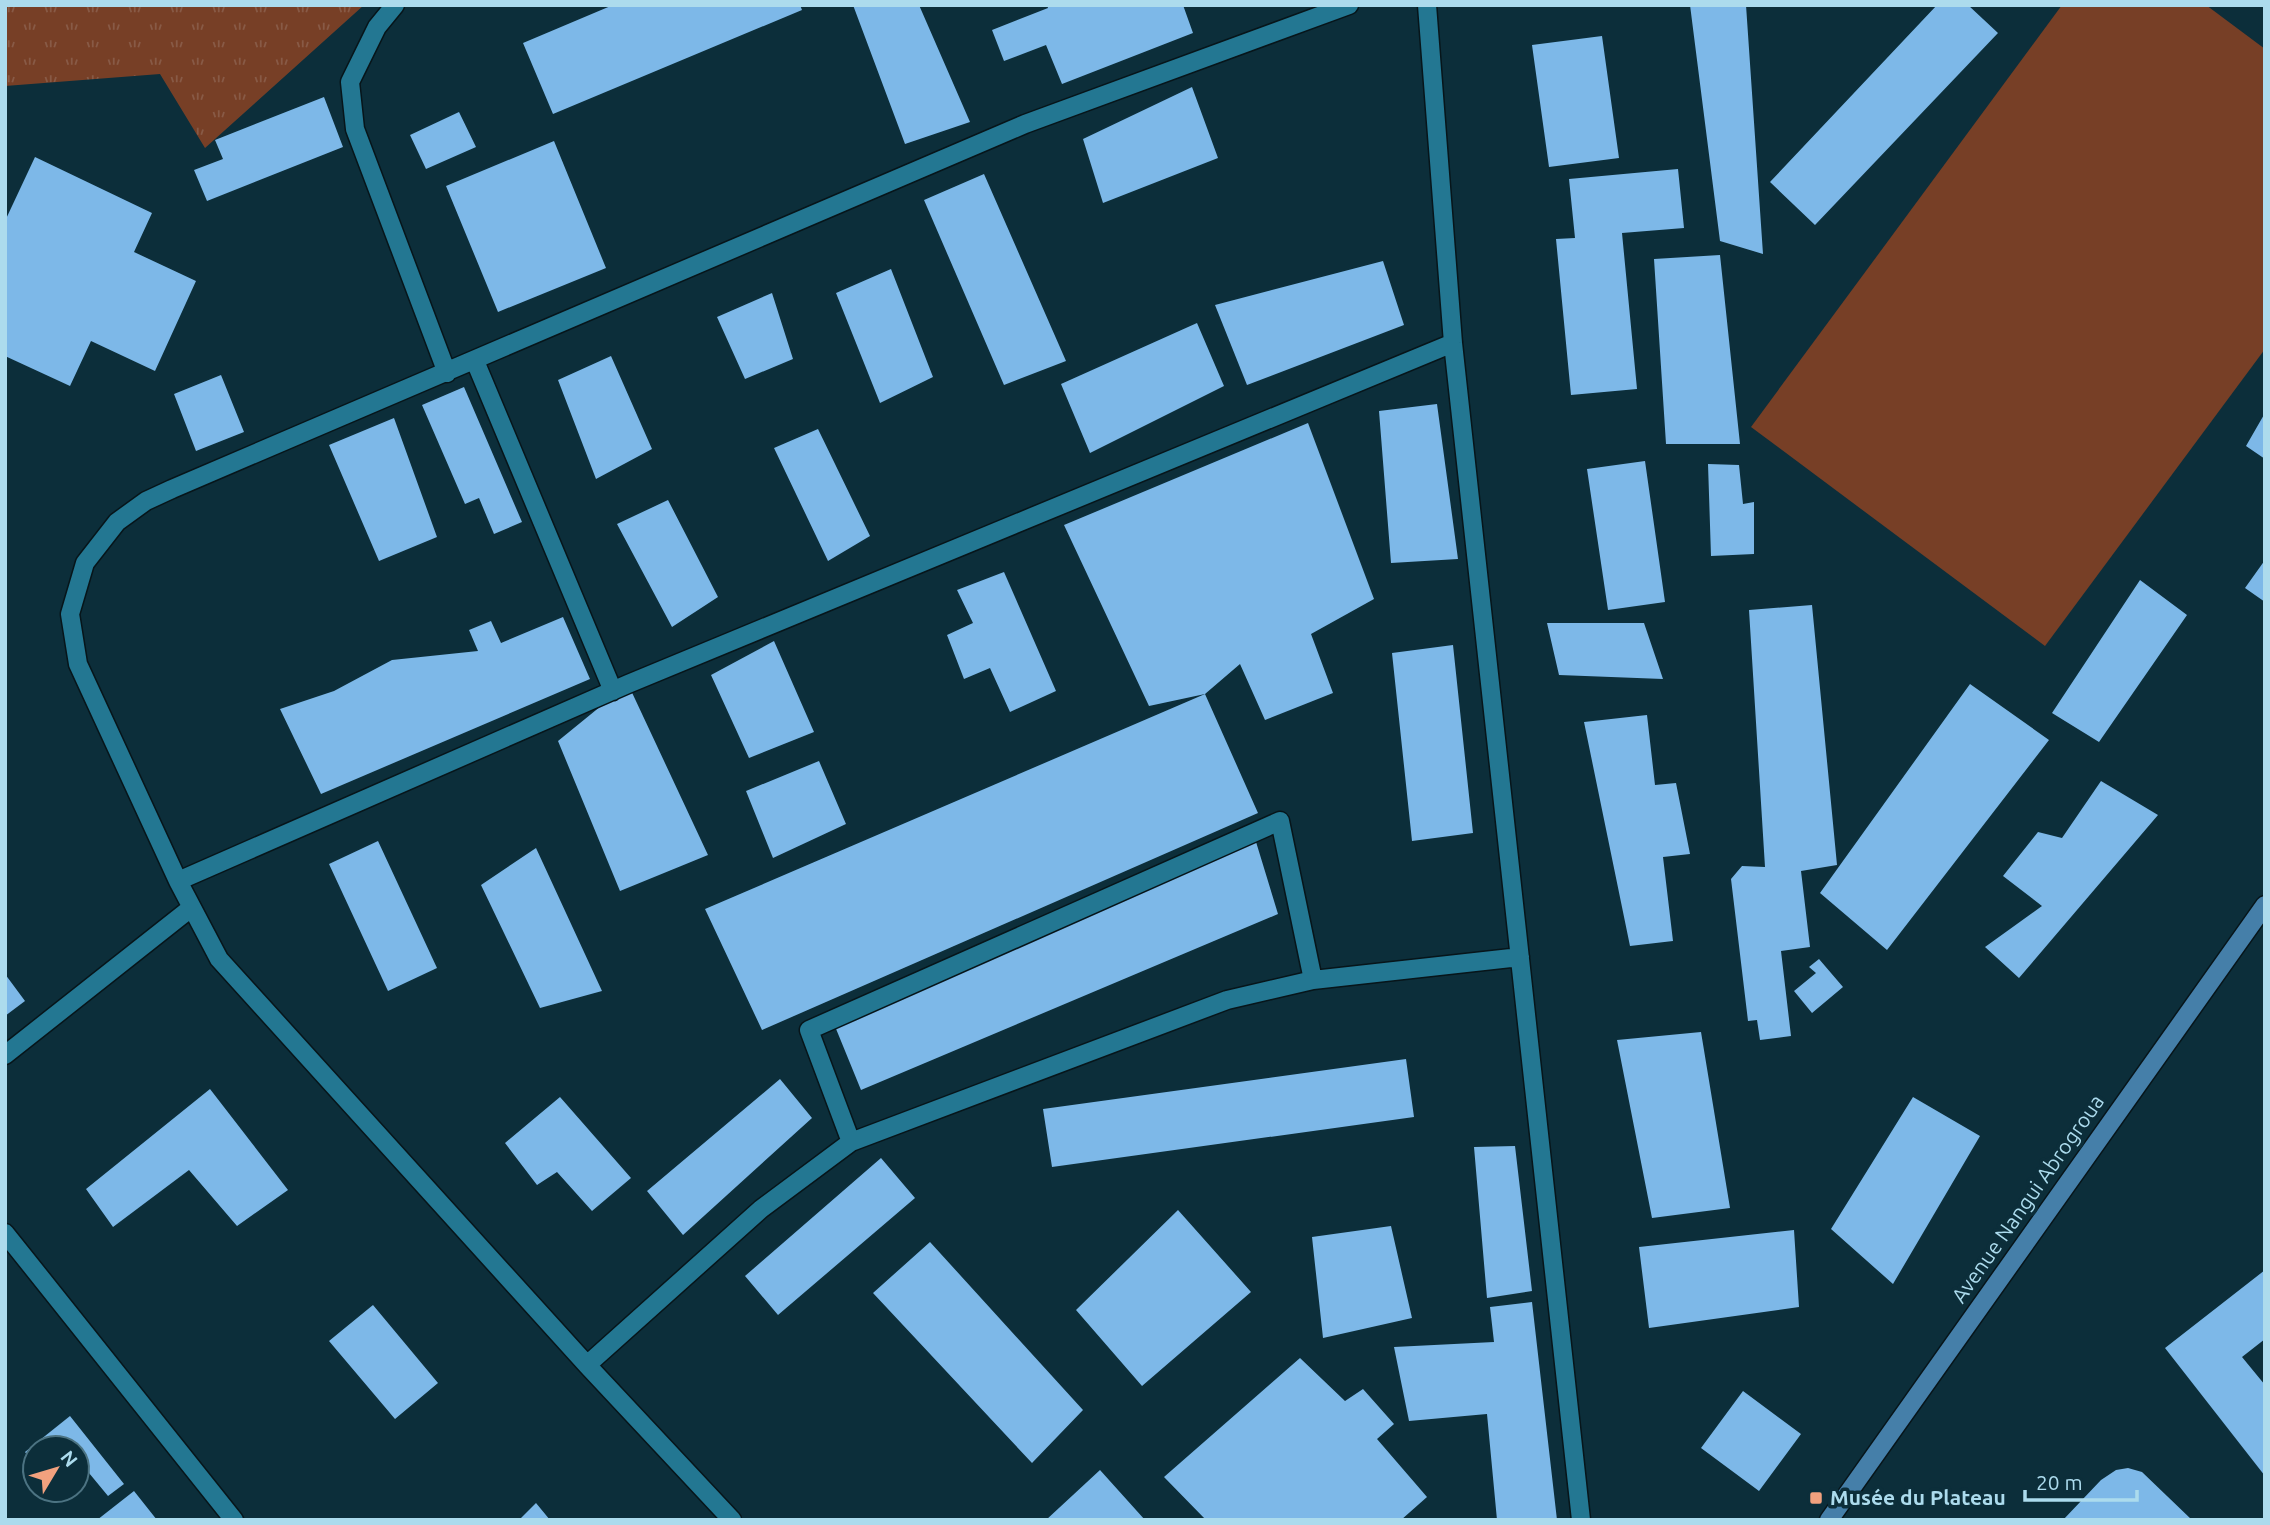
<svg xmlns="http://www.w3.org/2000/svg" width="2270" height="1525" font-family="Ubuntu,sans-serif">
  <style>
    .grass { fill: url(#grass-tufts) }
    .pitch { fill: #773f26 }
    .building { fill: #7db8e8 }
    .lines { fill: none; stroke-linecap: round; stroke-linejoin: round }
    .service-casing { stroke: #07151a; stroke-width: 21 }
    .secondary-casing { stroke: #07151a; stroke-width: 21 }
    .service { stroke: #237792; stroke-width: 18 }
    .secondary { stroke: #457fa9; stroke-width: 18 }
    .poi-dot { fill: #f2a17e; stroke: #0c2e3a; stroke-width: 2.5 }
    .labels { text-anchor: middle; stroke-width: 7; stroke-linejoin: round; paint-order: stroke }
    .street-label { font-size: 21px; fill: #acdbed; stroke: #0c2e3a }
    .poi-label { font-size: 21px; font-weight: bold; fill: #acdbed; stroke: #0c2e3a; text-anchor: start }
  </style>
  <defs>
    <pattern id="grass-tufts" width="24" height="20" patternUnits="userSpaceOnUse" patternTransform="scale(1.75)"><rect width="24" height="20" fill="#773f26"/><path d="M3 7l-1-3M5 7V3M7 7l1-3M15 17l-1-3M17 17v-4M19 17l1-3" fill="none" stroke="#885a46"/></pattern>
  </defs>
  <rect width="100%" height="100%" fill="#0c2e3a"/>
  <path class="grass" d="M5 5H364L205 148 160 74 5 86Z"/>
  <path class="pitch" d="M2062 5H2206L2265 49V349L2045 646 1751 427Z"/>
  <path class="building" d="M613 5H800L802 10 553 114 523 43Z
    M853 5H919L970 122 905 144Z
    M1047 5H1183L1193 33 1062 84 1046 45 1004 61 992 30 1048 8Z
    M1690 5H1746L1763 254 1720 241Z
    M1937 5H1968L1998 33 1815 225 1770 182Z
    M1602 36 1619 158 1549 167 1532 45Z
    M1192 87 1218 158 1103 203 1083 139Z
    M324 97 343 147 207 201 194 170 223 159 215 140Z
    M459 112 476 147 426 169 410 135Z
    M554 141 606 268 498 312 446 186Z
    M35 157 152 213 134 252 196 281 155 371 91 341 70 386 5 356V221Z
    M1678 169 1684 228 1622 233 1637 389 1571 395 1556 239 1575 238 1569 179Z
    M984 174 1066 361 1004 385 924 200Z
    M1720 255 1740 444H1666L1654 259Z
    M1383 261 1404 325 1247 385 1215 305Z
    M891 269 933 377 880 403 836 293Z
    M772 293 793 359 745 379 717 317Z
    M1197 323 1224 386 1090 453 1061 384Z
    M611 356 652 449 596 479 558 380Z
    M221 375 244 432 196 451 174 394Z
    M464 387 522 522 494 534 479 498 465 504 422 405Z
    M1437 404 1458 559 1391 563 1379 411Z
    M2265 413V459L2246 446Z
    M394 418 437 537 379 561 329 445Z
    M1308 423 1374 599 1311 634 1333 693 1265 720 1240 664 1205 694 1258 813 762 1030 705 909 1205 694 1149 706 1064 525Z
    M818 429 870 536 828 561 774 448Z
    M1645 461 1665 602 1608 610 1587 469Z
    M1708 464 1739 465 1743 504 1754 502V554L1711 556Z
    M668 500 718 597 672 627 617 524Z
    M2265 560V602L2245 588Z
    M1004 572 1056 691 1010 712 990 668 964 679 947 635 973 623 957 590Z
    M2140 580 2187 615 2099 742 2052 713Z
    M1812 605 1837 865 1801 871 1810 947 1781 951 1791 1036 1760 1040 1757 1020 1748 1021 1731 879 1742 866 1765 867 1749 610Z
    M563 617 590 679 321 794 280 709 334 691 392 660 478 651 469 630 491 621 501 643Z
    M1547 623H1644L1663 679 1559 675Z
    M774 641 814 732 749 758 711 675Z
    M1453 645 1473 833 1412 841 1392 653Z
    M628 684 708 855 620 891 558 741Z
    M1970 684 2049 740 1887 950 1820 893Z
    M1647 715 1655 785 1676 783 1690 854 1663 857 1673 941 1630 946 1584 722Z
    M819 761 846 824 773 858 746 791Z
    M2101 781 2158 815 2019 978 1985 947 2042 906 2003 876 2038 832 2062 838Z
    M1253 832 1278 914 861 1090 832 1019Z
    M378 841 437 968 388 991 329 864Z
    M536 848 602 991 540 1008 481 885Z
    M1819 959 1843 987 1812 1013 1794 991 1816 973 1809 967Z
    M5 974 25 1001 5 1016Z
    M1701 1032 1730 1208 1652 1218 1617 1040Z
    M1406 1059 1414 1117 1052 1167 1043 1109Z
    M780 1079 812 1118 683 1235 647 1191Z
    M210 1089 288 1190 237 1226 189 1170 113 1227 86 1189Z
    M560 1097 631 1178 592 1211 557 1172 537 1185 505 1143Z
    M1913 1097 1980 1136 1893 1284 1831 1229Z
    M1515 1146 1532 1291 1487 1298 1474 1147Z
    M881 1158 915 1198 778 1315 745 1276Z
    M1178 1210 1251 1292 1142 1386 1076 1310Z
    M1391 1226 1412 1318 1323 1338 1312 1237Z
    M1794 1230 1799 1307 1649 1328 1639 1247Z
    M930 1242 1083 1410 1032 1463 873 1293Z
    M2265 1270V1339L2242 1357 2265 1385V1476L2165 1348Z
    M1532 1302 1557 1520H1497L1487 1414 1409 1421 1394 1347 1494 1342 1490 1307Z
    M373 1305 438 1383 395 1419 329 1341Z
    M1300 1358 1345 1401 1363 1389 1394 1424 1377 1439 1427 1497 1401 1520H1206L1164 1477Z
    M1743 1391 1801 1434 1759 1491 1701 1448Z
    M70 1416 124 1484 108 1496 89 1473 77 1482V1448H35V1465L25 1452Z
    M2128 1468 2142 1472 2192 1520H2063L2101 1480 2116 1470Z
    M1100 1470 1145 1520H1046Z
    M134 1491 157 1520H97Z
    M536 1503 550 1520H519Z"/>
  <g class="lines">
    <defs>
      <path id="service" d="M395 5 377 27 350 82 355 129 447 373
        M1427 5 1453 343 1581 1520
        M475 361 613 691
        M178 881 628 684 1453 343
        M5 1055 191 908
        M851 1142 809 1030 1280 821 1313 980
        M5 1233 234 1520
        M587 1365 761 1209 851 1142 1227 1000 1313 980 1520 957
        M732 1520 587 1365 219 959 178 881 78 664 70 614 85 563 117 522 146 501 172 489 1025 124 1349 5"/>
      <path id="secondary" d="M1829 1520 2265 905"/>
    </defs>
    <use href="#service" class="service-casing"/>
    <use href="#secondary" class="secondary-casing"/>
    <use href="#service" class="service"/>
    <use href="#secondary" class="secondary"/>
  </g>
  <rect class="poi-dot" x="1809" y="1491" width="14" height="14" rx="3.5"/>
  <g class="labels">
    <g class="street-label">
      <text transform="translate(2028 1199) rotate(-55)" y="7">Avenue Nangui Abrogroua</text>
    </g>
    <g class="poi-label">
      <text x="1830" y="1505">Musée du Plateau</text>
    </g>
  </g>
  <rect width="2270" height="1525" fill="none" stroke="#acdbed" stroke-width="14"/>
  <g transform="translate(56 1469) rotate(52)"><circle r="33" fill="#0c2e3a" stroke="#4c7382" stroke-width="2"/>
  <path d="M0-5L12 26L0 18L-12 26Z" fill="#f2a17e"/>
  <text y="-10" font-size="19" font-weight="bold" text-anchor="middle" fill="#acdbed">N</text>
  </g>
  <path d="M2025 1490v10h112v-10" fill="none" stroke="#acdbed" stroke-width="3.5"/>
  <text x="2036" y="1490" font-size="21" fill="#acdbed" stroke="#0c2e3a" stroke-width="5" paint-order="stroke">20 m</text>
</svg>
